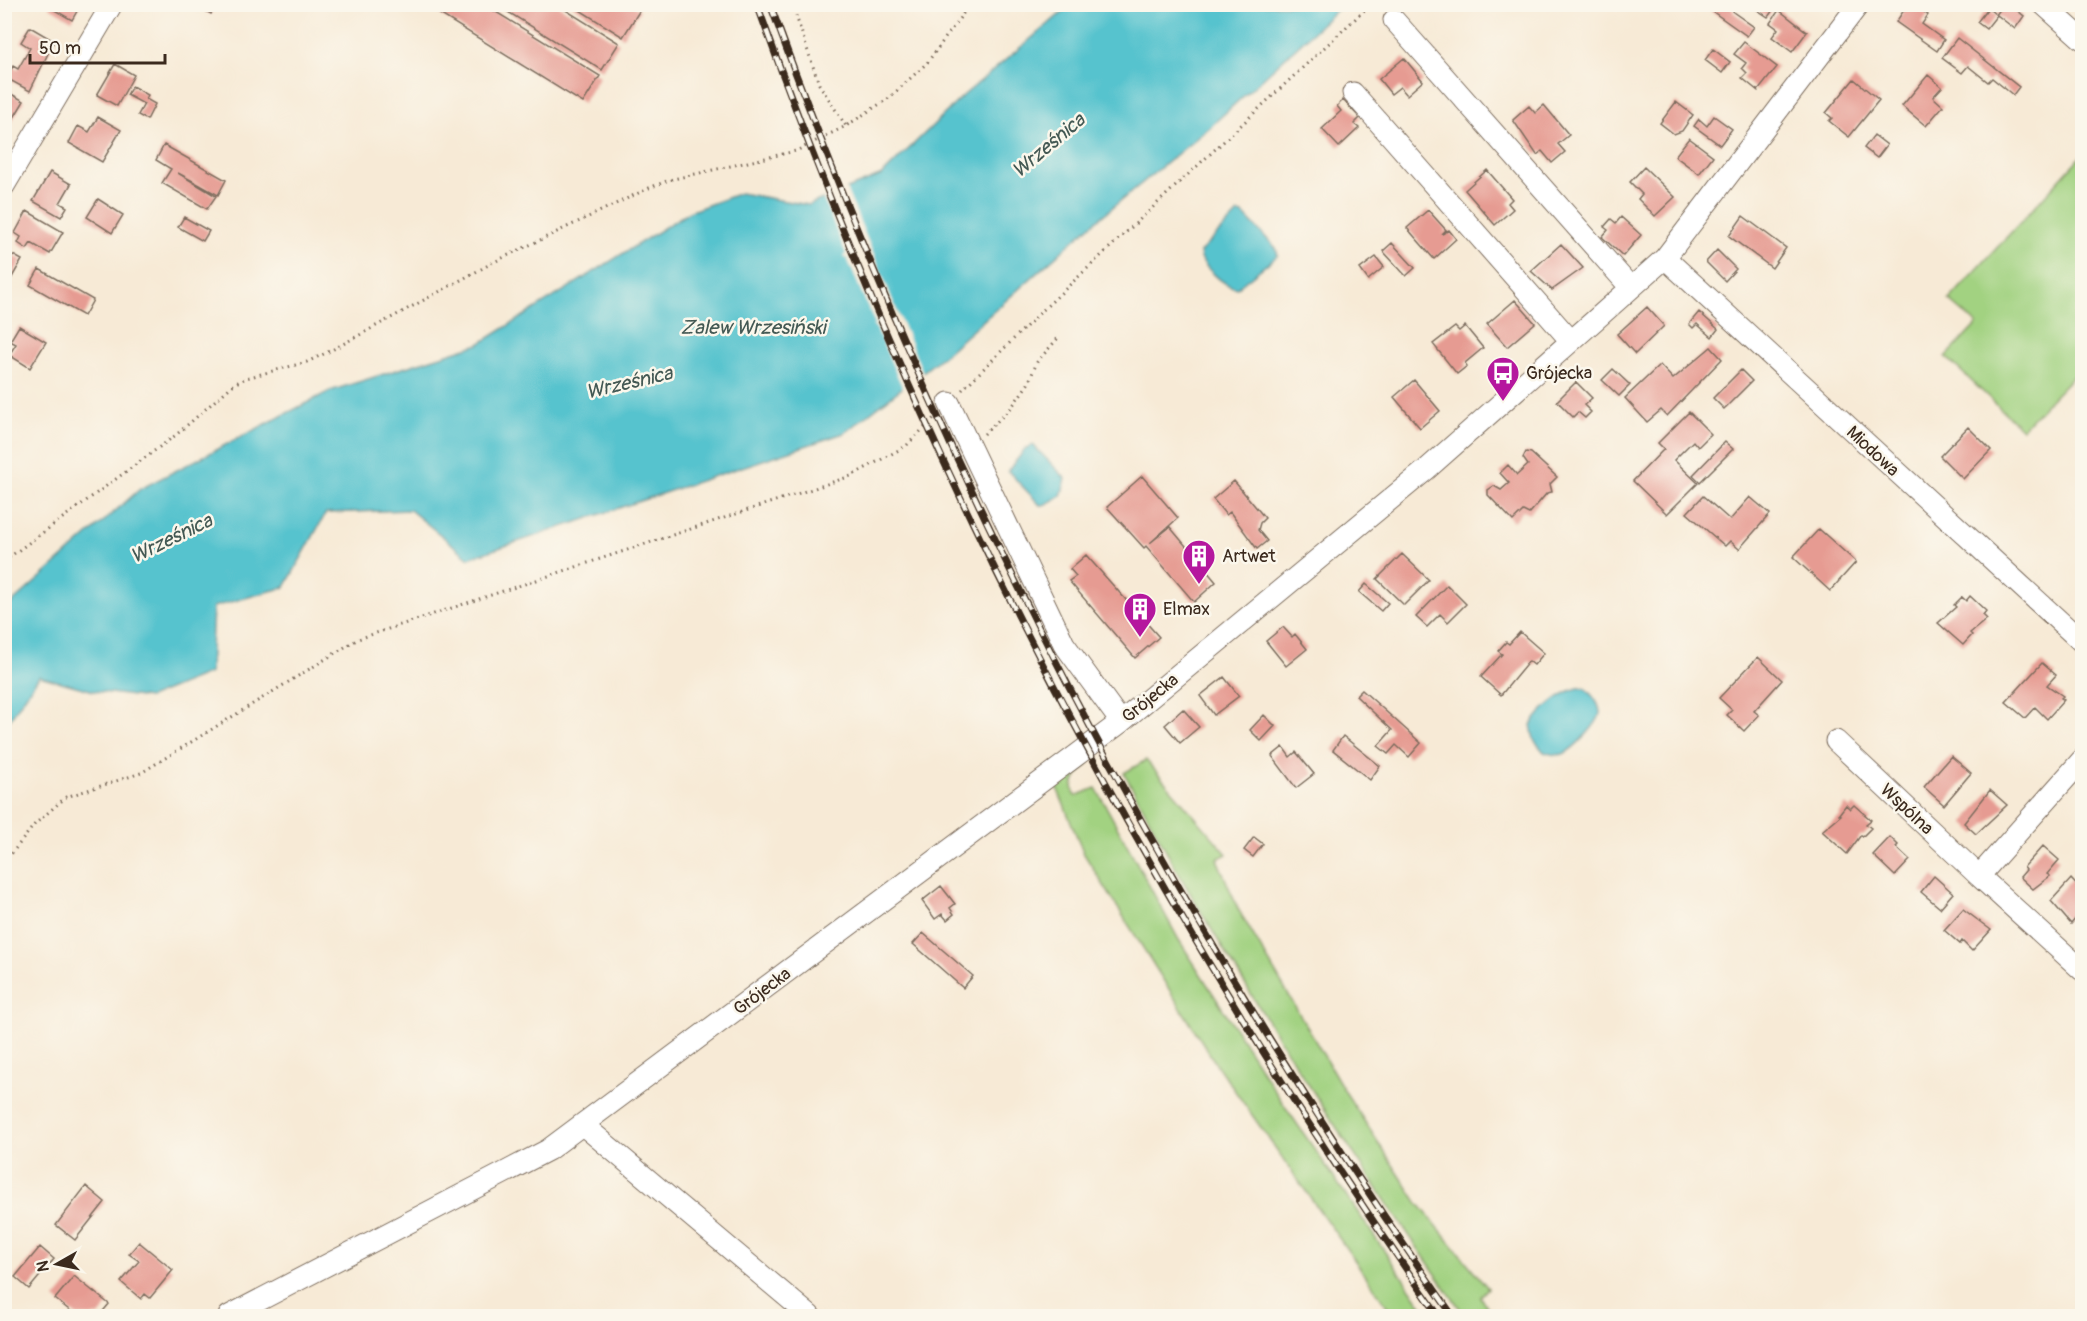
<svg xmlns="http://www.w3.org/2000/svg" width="2087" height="1321" font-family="Pangolin,sans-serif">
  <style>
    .green { fill: #a2d281; stroke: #6e7e50; stroke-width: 1.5 }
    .water { fill: #56c3ce; stroke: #487676; stroke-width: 1.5 }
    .pier { fill: #f7ead6 }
    .building { fill: #e69b92 }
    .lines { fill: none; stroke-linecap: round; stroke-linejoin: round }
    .minor-casing { stroke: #7d6d5e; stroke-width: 23 }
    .path { stroke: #7d6d5e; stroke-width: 3; stroke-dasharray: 1.5 4.5; stroke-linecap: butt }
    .minor { stroke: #fff; stroke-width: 21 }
    .rail-casing { stroke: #3b2a1e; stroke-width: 7 }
    .rail { stroke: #fbf7ec; stroke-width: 4.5; stroke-dasharray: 14; stroke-linecap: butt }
    .labels { text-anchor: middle; stroke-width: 5; stroke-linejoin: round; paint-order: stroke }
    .poi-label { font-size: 18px; fill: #3b2a1e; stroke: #fbf7ec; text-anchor: start }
    .street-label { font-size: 18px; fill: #3b2a1e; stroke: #fbf7ec }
    .water-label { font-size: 20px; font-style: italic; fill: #435853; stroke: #fbf7ec }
  </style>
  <rect width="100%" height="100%" fill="#fbf7ec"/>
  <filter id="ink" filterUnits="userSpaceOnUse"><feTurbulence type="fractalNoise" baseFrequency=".0167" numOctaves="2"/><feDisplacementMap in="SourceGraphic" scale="12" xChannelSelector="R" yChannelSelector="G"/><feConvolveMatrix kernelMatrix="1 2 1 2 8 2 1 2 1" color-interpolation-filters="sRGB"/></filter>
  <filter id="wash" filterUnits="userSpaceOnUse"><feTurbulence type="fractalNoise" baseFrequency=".008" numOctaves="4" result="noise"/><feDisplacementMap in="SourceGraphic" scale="24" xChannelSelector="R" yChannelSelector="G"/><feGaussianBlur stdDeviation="1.35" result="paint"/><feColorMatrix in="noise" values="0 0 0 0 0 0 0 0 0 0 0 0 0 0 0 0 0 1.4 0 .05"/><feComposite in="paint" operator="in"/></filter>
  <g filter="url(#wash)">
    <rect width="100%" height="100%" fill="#f7ead6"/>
    <path class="green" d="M2082 155V367L2022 429 1946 357 1977 324 1949 300Z
      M1085 759 1088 764C1078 774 1069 782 1075 796L1096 788 1179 940 1280 1099 1429 1316H1394L1216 1064 1084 854 1055 783Z
      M1146 760 1227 854 1217 859 1238 909 1344 1090 1417 1202 1488 1288 1480 1297 1494 1316H1465C1366 1175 1270 1031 1183 881 1163 846 1144 808 1124 773Z"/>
    <path class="water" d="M1071 5H1342L1210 127 1090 226 942 357 844 433 469 558 410 510 326 513 285 587 213 607 210 673 149 698 94 691 39 676 5 726V609L140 489 330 391 479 344 689 212 740 193 808 205 882 175 964 95Z
      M1238 213 1243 214 1276 248 1278 255 1237 288C1224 286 1200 265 1200 252Z
      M1033 445 1066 479 1061 496 1044 505H1040L1008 471 1026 448Z
      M1578 688H1585C1591 694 1599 702 1600 712 1600 723 1573 750 1563 754 1557 756 1550 754 1544 752L1534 740 1531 725C1541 709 1560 693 1578 688Z"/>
    <path class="pier" d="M845 186 924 375 904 391 876 328 872 325 875 324 847 258 845 259 843 256 846 254 822 196Z"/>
    <g id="blocks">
      <path class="building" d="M50 4H81L72 20 49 7Z
        M202 4H216L211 14 200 8Z
        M443 4H483L600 76 583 103 438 13Z
        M495 4H556L619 43 602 70Z
        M570 4H630L640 10 623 37Z
        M1702 4H1728L1734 9 1733 12 1754 27 1747 36Z
        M1908 4H1913L1928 15 1922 24 1944 40 1937 51 1896 22Z
        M2004 4H2009L2024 16 2015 29 1997 15 1986 29 1977 22 1988 8 1996 15Z
        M1750 5H1773L1776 6 1768 17Z
        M1779 10 1807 32 1792 52 1772 37 1778 29 1770 23Z
        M30 27 54 41 30 91 6 78 13 66 18 69 30 48 21 42Z
        M1957 38 2019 87 2013 95 1992 78 1988 82 1968 66 1962 73 1942 58Z
        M1744 42 1777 67 1758 91 1742 78 1747 73 1742 68 1746 63 1734 54Z
        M1713 49 1730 62 1722 73 1705 60Z
        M1404 58 1423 81 1407 95 1400 87 1391 94 1379 79Z
        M115 64 134 75 117 106 97 95Z
        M1928 75 1942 87 1933 97 1943 106 1926 126 1902 106Z
        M1854 79 1879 100 1849 137 1829 121 1832 118 1826 113Z
        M132 86 148 95 146 99 155 104 147 120 138 115 144 104 127 95Z
        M4 90 24 101 4 134Z
        M1343 100 1360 118 1354 124 1359 128 1339 147 1322 129 1341 111 1337 106Z
        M1676 102 1693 115 1682 131 1674 134 1660 123Z
        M1544 105 1569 135 1558 144 1565 152 1552 163 1542 151 1537 155 1513 120 1529 106 1535 113Z
        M1714 116 1732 129 1720 145 1694 126 1699 119 1707 126Z
        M98 117 121 130 102 162 69 143 78 126 89 132Z
        M1874 135 1887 145 1877 158 1864 148Z
        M1689 138 1713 156 1699 174 1675 156Z
        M164 145 226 180 218 195 178 173 216 196 207 209 162 183 171 169 156 160Z
        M1644 167 1675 197 1655 216 1638 199 1642 194 1630 182Z
        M1487 170 1512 199 1508 203 1513 209 1495 225 1465 190Z
        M50 172 71 184 60 203 67 207 61 217 33 201Z
        M98 199 123 215 112 233 87 217Z
        M1428 210 1446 230 1442 234 1449 230 1456 239 1434 259 1407 228Z
        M27 211 63 232 50 254 31 243 27 249 18 243 21 237 15 233Z
        M1743 216 1786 248 1772 268 1729 236Z
        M184 217 209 231 203 241 178 227Z
        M1621 217 1641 235 1623 256 1602 237 1608 230 1604 227 1611 219 1616 223Z
        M1392 243 1415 268 1406 276 1383 251Z
        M1561 244 1583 268 1552 290 1531 271Z
        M4 250 22 260 11 279 4 276Z
        M1717 250 1736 269 1725 281 1706 262Z
        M1376 257 1384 267 1368 280 1360 269Z
        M39 269 93 300 84 316 30 285Z
        M1515 300 1535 323 1507 347 1487 324Z
        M1647 307 1664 326 1635 354 1617 334Z
        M1699 312 1718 329 1712 337 1697 324 1693 328 1689 324Z
        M19 326 46 342 30 368 9 355 16 344 10 341Z
        M1465 326 1483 348 1465 363 1467 366 1457 374 1433 344 1455 327 1459 331Z
        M1711 347 1722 359 1667 416 1661 410 1647 422 1625 398 1660 365 1673 379Z
        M1613 369 1630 385 1619 396 1602 380Z
        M1741 370 1752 381 1724 409 1713 398Z
        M1414 380 1440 411 1420 428 1394 397Z
        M1576 382 1592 398 1584 405 1591 412 1585 418 1578 412 1573 417 1557 401Z
        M1689 412 1711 434 1698 447 1693 441 1674 460 1698 483 1667 514 1633 481 1664 449 1658 443Z
        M1968 427 1991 450 1963 479 1940 456Z
        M1725 442 1733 449 1700 482 1693 475Z
        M1526 452 1531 453 1557 477 1550 484 1552 492 1547 493 1529 514 1523 511 1513 521 1488 495V490L1494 486 1501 490 1509 483 1500 473 1508 465 1517 475 1528 465 1523 458Z
        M1142 476 1178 518 1150 543 1170 527 1216 582 1194 602 1146 546 1144 548 1107 507Z
        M1234 481 1265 518 1260 523 1258 530 1267 541 1257 549 1230 512 1226 515 1213 499Z
        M1703 496 1730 520 1750 497 1770 514 1739 549 1730 541 1725 546 1687 513Z
        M1819 529 1856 562 1830 591 1793 557Z
        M1402 554 1429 580 1404 605 1377 579Z
        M1086 555 1159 637 1135 658 1069 581 1076 576 1070 569Z
        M1366 584 1388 603 1381 611 1359 592Z
        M1447 585 1466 604 1448 622 1440 614 1427 627 1416 617Z
        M1970 596 1986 611 1983 615 1987 619 1970 633 1972 635 1963 645 1938 623 1956 607 1954 605 1962 597 1966 601Z
        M1283 627 1292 637 1295 634 1307 649 1286 666 1266 641Z
        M1520 632 1544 653 1534 665 1529 661 1501 695 1481 677 1502 654 1498 651 1506 642 1509 644Z
        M1758 657 1782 680 1754 711 1759 715 1744 731 1727 715 1732 710 1719 698Z
        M2042 663 2056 675 2047 685 2063 696 2061 698 2064 700 2047 719 2035 707 2025 718 2006 702Z
        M1224 677 1239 696 1214 715 1200 696Z
        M1362 690 1421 743 1409 757 1396 745 1388 754 1378 746 1392 730 1356 696Z
        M1183 709 1199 727 1180 743 1165 725Z
        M1264 715 1275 726 1261 741 1250 730Z
        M1343 736 1380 766 1370 780 1333 750Z
        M1283 747 1290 757 1296 752 1314 774 1296 788 1272 756Z
        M1951 756 1971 773 1944 805 1924 787Z
        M1990 790 2007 805 1976 834 1964 823Z
        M1846 805 1850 809 1854 805 1871 820 1866 824 1871 828 1863 836 1861 835 1847 854 1822 831 1841 815 1839 814Z
        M1254 837 1263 844 1253 857 1244 850Z
        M1890 837 1898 845 1896 847 1910 860 1895 876 1873 855Z
        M2043 846 2059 860 2047 874 2050 876 2033 889 2020 877 2026 870 2024 867Z
        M1934 876 1953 893 1940 908 1921 892Z
        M2071 879 2082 891V911L2071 924 2051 901Z
        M941 886 955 904 950 908 954 914 947 920 942 914 935 919 922 901Z
        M1963 909 1991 930 1972 951 1962 941 1960 944 1944 930Z
        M923 933 973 976 963 988 913 944Z
        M86 1186 105 1202 75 1240 56 1225Z
        M139 1242 173 1270 150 1298 145 1294 141 1299 121 1282 139 1261 129 1254Z
        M40 1247 54 1259 29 1289 15 1277Z
        M74 1276 109 1304 99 1316H77L55 1299Z"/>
    </g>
  </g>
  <g filter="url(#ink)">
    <use href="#blocks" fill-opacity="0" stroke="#7d6d5e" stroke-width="1.5"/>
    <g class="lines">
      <defs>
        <path id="minor" d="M2043 4 2082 39
          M1394 20 1631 288
          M1353 93 1571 341
          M4 186 112 4
          M1665 258 2082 642
          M949 403 1064 644 1121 722
          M1836 741 1979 876
          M2082 760 1979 876 2082 970
          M583 1125 810 1316
          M229 1316 548 1150 1121 722 1427 469 1665 258 1859 4"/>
      </defs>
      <use href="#minor" class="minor-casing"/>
      <path class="path" d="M792 4 819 84 846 126
        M962 390 1046 307 1371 4
        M984 434 1011 408 1028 384 1037 362 1059 337
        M4 561 176 435 234 384 246 378 307 362 330 351 494 262 649 188 669 180 796 151 846 126 889 98 927 63 970 4
        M4 863 35 824 66 797 141 773 358 639 851 476 906 446 936 416"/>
      <use href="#minor" class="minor"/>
      <defs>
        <path id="rail" d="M757 4C923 471 1153 912 1439 1316
          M770 4C942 478 1163 904 1453 1316"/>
      </defs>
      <use href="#rail" class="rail-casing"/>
      <use href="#rail" class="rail"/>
    </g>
  </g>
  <defs>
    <symbol id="bus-pin" viewBox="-11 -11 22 30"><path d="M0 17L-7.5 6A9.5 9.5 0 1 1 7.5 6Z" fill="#b5179e" stroke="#fbf7ec"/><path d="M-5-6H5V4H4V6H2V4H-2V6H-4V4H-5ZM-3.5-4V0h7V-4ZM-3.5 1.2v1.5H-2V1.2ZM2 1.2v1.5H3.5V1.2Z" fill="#fff"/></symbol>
    <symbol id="building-pin" viewBox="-11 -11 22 30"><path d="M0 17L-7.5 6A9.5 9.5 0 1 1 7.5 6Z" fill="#b5179e" stroke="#fbf7ec"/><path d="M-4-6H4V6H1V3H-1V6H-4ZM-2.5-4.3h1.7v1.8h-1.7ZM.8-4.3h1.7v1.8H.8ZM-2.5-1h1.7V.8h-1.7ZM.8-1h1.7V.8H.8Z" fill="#fff"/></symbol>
  </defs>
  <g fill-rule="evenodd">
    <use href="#bus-pin" x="1484" y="354" width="38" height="52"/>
    <use href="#building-pin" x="1180" y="537" width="38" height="52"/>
    <use href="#building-pin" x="1121" y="590" width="38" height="52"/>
  </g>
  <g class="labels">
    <g class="poi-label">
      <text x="1526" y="379">Grójecka</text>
      <text x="1222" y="562">Artwet</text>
      <text x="1163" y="615">Elmax</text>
    </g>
    <g class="street-label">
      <text transform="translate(1873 451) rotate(43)" y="6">Miodowa</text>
      <text transform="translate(1150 698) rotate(-39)" y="6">Grójecka</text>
      <text transform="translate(1907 809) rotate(43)" y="6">Wspólna</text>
      <text transform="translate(762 991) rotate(-37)" y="6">Grójecka</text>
    </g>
    <g class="water-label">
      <text transform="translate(1048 145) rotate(-40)" y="7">Wrześnica</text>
      <text x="753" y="334">Zalew Wrzesiński</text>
      <text transform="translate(629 382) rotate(-13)" y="7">Wrześnica</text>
      <text transform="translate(171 538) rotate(-26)" y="7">Wrześnica</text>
    </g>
  </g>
  <rect width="2087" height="1321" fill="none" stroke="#fbf7ec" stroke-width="24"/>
  <g transform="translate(57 1264) rotate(261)" stroke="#fbf7ec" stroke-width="4.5" paint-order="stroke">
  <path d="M0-4.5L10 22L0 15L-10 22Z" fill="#3b2a1e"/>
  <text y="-9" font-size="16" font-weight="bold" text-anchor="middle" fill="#3b2a1e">N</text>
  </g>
  <path d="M30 54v9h135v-9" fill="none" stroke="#3b2a1e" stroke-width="3"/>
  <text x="39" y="54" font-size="18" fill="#3b2a1e" stroke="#fbf7ec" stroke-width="4.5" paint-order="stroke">50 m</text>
</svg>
